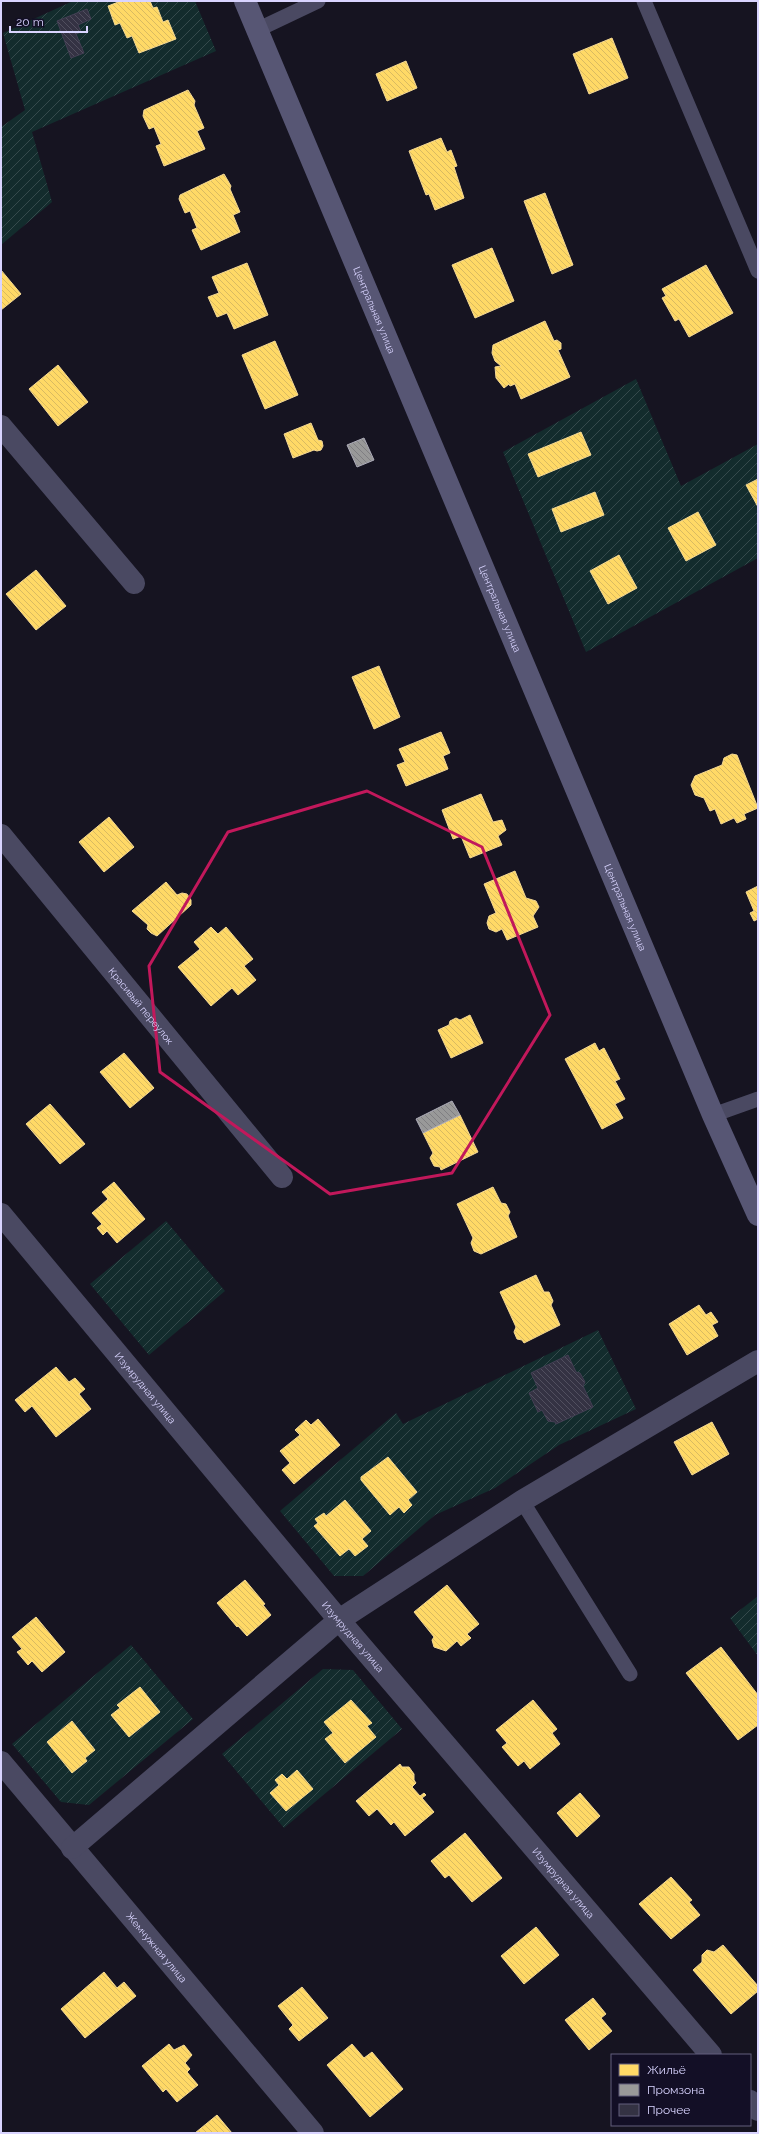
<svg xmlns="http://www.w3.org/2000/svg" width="759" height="2134" font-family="Raleway,sans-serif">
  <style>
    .garden { fill: url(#garden-furrows) }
    .homes { fill: url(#homes-back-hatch); stroke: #f4d894 }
    .industry { fill: url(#industry-back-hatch); stroke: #acabb8 }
    .building { fill: url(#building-back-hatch); stroke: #433f54 }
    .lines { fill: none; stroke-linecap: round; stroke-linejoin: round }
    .lane { stroke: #4a4962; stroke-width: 15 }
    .street { stroke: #4a4962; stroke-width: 22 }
    .secondary { stroke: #575674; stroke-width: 22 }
    .marked { fill: none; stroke: #c2185b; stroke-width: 3; stroke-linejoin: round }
    .labels { text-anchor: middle; stroke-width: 4; stroke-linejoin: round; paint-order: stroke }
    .street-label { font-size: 10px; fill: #d9d4ff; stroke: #130f26 }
  </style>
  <defs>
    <pattern id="garden-furrows" width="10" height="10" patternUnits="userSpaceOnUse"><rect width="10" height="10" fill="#132c2d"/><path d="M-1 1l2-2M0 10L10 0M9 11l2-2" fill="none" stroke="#354a4c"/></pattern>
    <pattern id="homes-back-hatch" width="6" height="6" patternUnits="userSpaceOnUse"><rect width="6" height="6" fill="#ffd966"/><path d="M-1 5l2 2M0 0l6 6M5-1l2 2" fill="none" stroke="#d9ba61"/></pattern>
    <pattern id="industry-back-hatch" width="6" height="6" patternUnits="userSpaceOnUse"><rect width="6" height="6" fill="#999"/><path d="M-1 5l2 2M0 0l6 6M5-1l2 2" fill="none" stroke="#7f7e82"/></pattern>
    <pattern id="building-back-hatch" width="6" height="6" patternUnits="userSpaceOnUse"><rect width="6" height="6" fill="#343243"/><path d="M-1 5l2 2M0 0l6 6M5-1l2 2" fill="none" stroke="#514f5f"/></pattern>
  </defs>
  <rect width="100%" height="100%" fill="#161421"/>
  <path class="garden" d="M73 1H195L216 51 32 132 52 202 1 245V127L25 110 3 33Z
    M636 379 681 486 758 444V558L586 652 503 452Z
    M166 1221 225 1291 149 1355 90 1284Z
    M598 1330 636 1409 559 1445 495 1488 435 1515 363 1576H334L280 1511 396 1413 403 1424Z
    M758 1596V1656L730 1618Z
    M131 1645 193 1719 89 1805 61 1802 12 1744Z
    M323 1669 353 1670 402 1729 284 1828 222 1754Z"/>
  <path class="homes" d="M121 1H150L153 8 157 7 163 22 168 20 176 39 139 53 132 36 127 38 120 23 115 25 108 6Z
    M612 38 628 78 589 94 573 54Z
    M406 61 417 88 387 101 376 74Z
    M188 90 195 101 194 105 204 128 197 131 205 149 164 166 156 146 161 144 154 127 149 129 143 116 144 110Z
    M441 138 447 152 451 150 457 166 454 167 464 198 435 210 429 194 426 195 409 151Z
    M224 174 231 186 230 189 240 212 233 215 240 232 201 250 192 230 197 228 190 211 185 213 179 199 180 195Z
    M545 193 573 265 552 274 524 201Z
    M492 248 514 301 475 318 452 265Z
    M247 263 268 315 234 329 227 313 217 317 208 297 219 293 212 277Z
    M706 265 733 313 689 337 679 319 675 321 662 298 666 296 662 289Z
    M1 270 21 294 1 310Z
    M545 321 554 341 557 340 561 343V349L558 350 570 377 521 399 515 384 510 386 509 384 504 388 496 378 495 367 501 366 495 361 492 353 493 345Z
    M275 341 298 395 265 409 242 355Z
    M58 365 88 402 58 426 29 389Z
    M311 423 318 440 322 441 323 446 321 450 317 451 314 450 293 458 284 434Z
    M581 432 591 455 538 477 528 454Z
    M758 479V507L746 485Z
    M595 492 604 515 561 532 552 509Z
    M698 512 716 545 686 561 668 528Z
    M619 555 637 588 608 604 590 571Z
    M36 570 66 606 36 630 6 594Z
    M379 666 400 717 374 729 352 677Z
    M441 732 450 753 443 756 448 769 406 786 397 765 405 762 399 749Z
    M732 754 737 755 758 808 744 814 746 819 737 823 734 818 721 824 715 809 710 811 704 798 695 795 691 785 695 776 722 765 724 758Z
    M481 794 493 822 502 820 506 830 498 836 502 845 470 858 461 836 453 839 442 810Z
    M109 817 134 847 104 872 79 842Z
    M515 871 526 898 536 901 539 907 533 916 538 927 507 940 502 929 496 932 489 929 487 923 489 916 496 913 484 884Z
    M166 882 177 895 182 893 187 894 191 900V905L157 936 151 933 147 929 148 925 132 911Z
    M758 886V919L754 921 750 913 754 911 746 892Z
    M211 927 218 934 226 927 253 959 244 966 256 980 238 995 232 988 211 1006 178 967 200 949 194 942Z
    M470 1015 483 1043 451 1058 438 1030 449 1025 450 1021 456 1018 460 1020Z
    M595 1043 599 1051 604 1048 620 1079 615 1081 625 1099 615 1104 623 1118 602 1129 565 1059Z
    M124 1053 154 1088 130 1108 100 1072Z
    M50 1104 85 1144 60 1164 26 1124Z
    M460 1115 478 1152 441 1170 440 1167 434 1166 430 1158 433 1153 423 1133Z
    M114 1182 145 1219 117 1243 107 1231 103 1235 97 1228 102 1224 92 1213 108 1199 102 1192Z
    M493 1187 501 1203 506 1204 510 1212 508 1216 517 1237 481 1254 474 1251 471 1243 473 1238 457 1204Z
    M536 1275 544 1292H549L553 1301 551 1305 560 1325 524 1343 522 1340 517 1339 514 1332 516 1327 500 1292Z
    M699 1305 706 1315 711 1312 718 1322 712 1325 718 1336 687 1355 669 1324Z
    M56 1367 69 1382 75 1378 85 1389 79 1394 91 1409 56 1437 32 1406 25 1412 15 1400Z
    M318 1419 340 1445 294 1484 282 1470 290 1463 280 1451 300 1435 295 1430 306 1420 311 1425Z
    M712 1422 729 1454 692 1475 674 1442Z
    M388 1457 417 1492 408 1500 412 1505 404 1513 399 1507 390 1515 361 1480V1477Z
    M345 1500 371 1531 362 1539 368 1546 355 1556 349 1549 340 1556 314 1526 318 1523 315 1519 324 1513 326 1516Z
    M245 1580 265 1604 263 1605 271 1615 247 1636 238 1626 237 1627 217 1603Z
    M447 1585 479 1624 467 1634 471 1638 461 1646 457 1641 446 1651 434 1647 432 1640 434 1637 414 1612Z
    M36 1617 65 1652 42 1672 32 1661 28 1665 17 1652 22 1649 12 1637Z
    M721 1647 758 1695V1725L738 1740 686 1673Z
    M140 1687 160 1712 129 1737 111 1715 120 1708 117 1705Z
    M351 1700 372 1723 367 1726 376 1737 345 1763 325 1739 333 1733 324 1722Z
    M533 1700 557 1729 552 1733 560 1744 530 1769 524 1761 518 1766 502 1747 507 1743 496 1730Z
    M72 1721 95 1750 85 1758 87 1761 72 1773 47 1742Z
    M400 1764 402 1767H409L414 1774V1780L416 1783 412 1787 420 1796 424 1793 426 1795 422 1798 434 1812 405 1836 394 1822 391 1825 377 1809 369 1816 356 1801Z
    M297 1770 313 1789 286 1811 270 1793 279 1785 275 1780 282 1774 287 1779Z
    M580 1793 600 1816 577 1837 557 1813Z
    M465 1833 502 1878 472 1902 449 1875 445 1878 431 1861Z
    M671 1877 692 1900 689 1902 700 1915 671 1939 639 1904Z
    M536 1927 559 1955 524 1984 501 1956Z
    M723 1945 758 1986V1991L731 2014 693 1970 702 1962V1955L707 1950 714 1952Z
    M104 1972 117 1988 124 1982 136 1996 85 2038 61 2009Z
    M302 1987 328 2018 299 2041 289 2029 293 2025 278 2006Z
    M593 1998 606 2014 601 2018 612 2031 589 2050 565 2020Z
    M169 2044 174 2050 184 2045 192 2055 185 2063 190 2069 187 2072 198 2085 177 2102 166 2089 163 2092 142 2066Z
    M352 2044 364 2058 372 2052 403 2089 370 2117 327 2065Z
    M217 2115 232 2133H195Z"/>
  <path class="industry" d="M364 438 374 460 357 467 347 445Z
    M452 1101 460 1115 423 1133 416 1119Z"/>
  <path class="building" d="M87 9 91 19 78 25 81 32 76 34 84 53 71 58 57 21Z
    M568 1355 576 1372 580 1373 585 1382 583 1386 593 1407 556 1424 555 1422 548 1421 542 1410 538 1412 529 1393 538 1388 531 1373Z"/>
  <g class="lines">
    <path class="lane" d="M644 1 758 271
      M257 30 318 1
      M713 1115 758 1099
      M522 1501 630 1674"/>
    <g class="street">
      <path d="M1 426 134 583"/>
      <path id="s1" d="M1 835 282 1177"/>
      <path id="s2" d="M1 1214 339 1620 711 2055"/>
      <path id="s3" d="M1 1762 313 2133"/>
      <path d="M72 1848 339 1620 522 1501 758 1361"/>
      <path d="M750 2101 758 2110"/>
    </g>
    <path class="secondary" id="s4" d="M245 1 713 1115 758 1215"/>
  </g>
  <path class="marked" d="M367 791 482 847 550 1015 452 1173 330 1194 160 1072 149 966 228 832Z"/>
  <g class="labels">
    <g class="street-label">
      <text dy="4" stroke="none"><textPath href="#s4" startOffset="335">Центральная улица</textPath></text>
      <text dy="4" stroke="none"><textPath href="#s4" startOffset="659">Центральная улица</textPath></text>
      <text dy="4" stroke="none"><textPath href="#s4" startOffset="983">Центральная улица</textPath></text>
      <text dy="4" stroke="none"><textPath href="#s1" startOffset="221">Красивый переулок</textPath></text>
      <text dy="4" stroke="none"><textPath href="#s2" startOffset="226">Изумрудная улица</textPath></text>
      <text dy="4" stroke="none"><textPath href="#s2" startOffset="550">Изумрудная улица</textPath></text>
      <text dy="4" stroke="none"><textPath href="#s2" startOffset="874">Изумрудная улица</textPath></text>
      <text dy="4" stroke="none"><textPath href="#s3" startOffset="242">Жемчужная улица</textPath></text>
    </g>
  </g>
  <rect width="759" height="2134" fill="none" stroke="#d9d4ff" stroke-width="4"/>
  <rect x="611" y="2054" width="140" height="72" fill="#130f26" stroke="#625e7d"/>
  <rect x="619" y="2064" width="20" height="12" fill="#ffd966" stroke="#625e7d"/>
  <text x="647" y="2074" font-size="12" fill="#d9d4ff">Жильё</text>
  <rect x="619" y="2084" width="20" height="12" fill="#999999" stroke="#625e7d"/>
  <text x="647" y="2094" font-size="12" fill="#d9d4ff">Промзона</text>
  <rect x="619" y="2104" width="20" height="12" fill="#343243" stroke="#625e7d"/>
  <text x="647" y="2114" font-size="12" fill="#d9d4ff">Прочее</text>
  <path d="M10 26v6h77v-6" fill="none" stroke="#d9d4ff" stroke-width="2"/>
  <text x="16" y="26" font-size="12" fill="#d9d4ff" stroke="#130f26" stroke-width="3" paint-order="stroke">20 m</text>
</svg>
